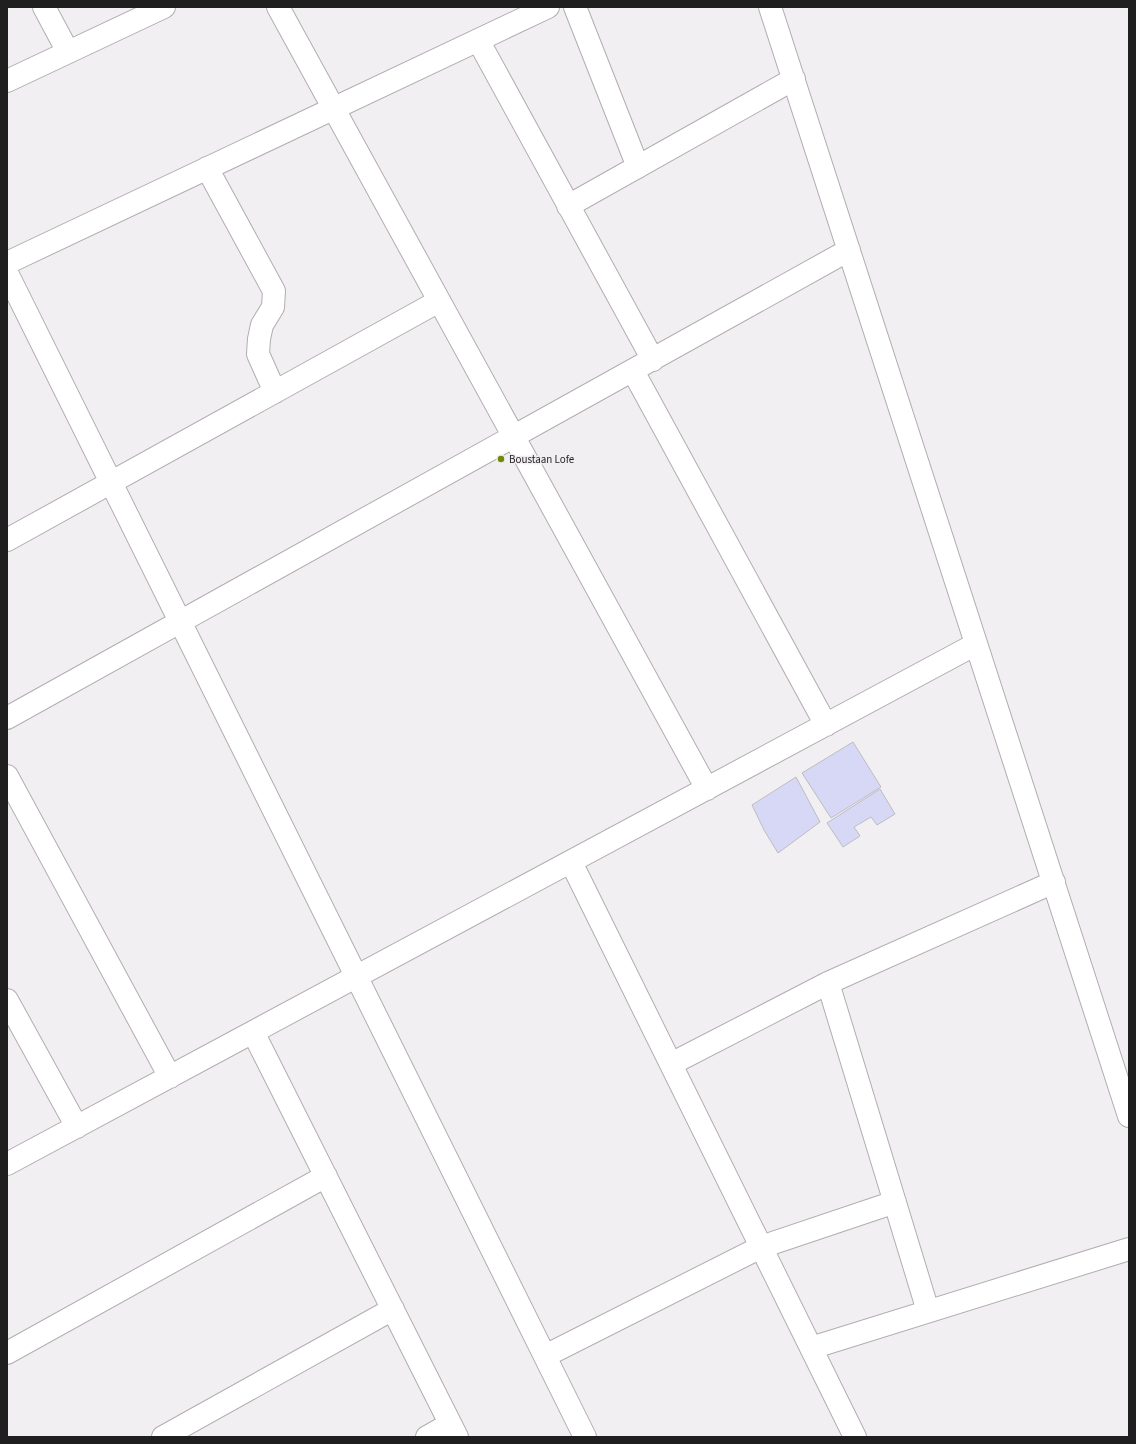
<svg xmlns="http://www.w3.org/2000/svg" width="1136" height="1444" font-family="'Source Sans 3',sans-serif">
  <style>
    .building { fill: #d7d8f6; stroke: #bcbcc1 }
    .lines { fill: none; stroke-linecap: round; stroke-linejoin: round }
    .street-casing { stroke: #b1adb1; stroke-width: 24 }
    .street { stroke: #fff; stroke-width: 22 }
    .poi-dot { fill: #708b00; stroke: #f2eff2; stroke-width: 1.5 }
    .labels { text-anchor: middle; stroke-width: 3; stroke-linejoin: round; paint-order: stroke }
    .poi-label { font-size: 11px; fill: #201f20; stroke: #f2eff2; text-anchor: start }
  </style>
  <rect width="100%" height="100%" fill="#f2eff2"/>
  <path class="building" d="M853 742 881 787 831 818 802 773Z
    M796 777 820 822 778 853 764 830 752 805Z
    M880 789 895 814 877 825 871 817 854 827 860 836 843 847 827 823Z"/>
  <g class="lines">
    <defs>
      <path id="street" d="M44 7 68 52
        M278 7 707 789
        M575 7 638 167
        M770 7 1129 1116
        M478 40 653 360
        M7 81 164 7
        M207 168 274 291 273 307 262 325 259 339 258 354 275 392
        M568 206 794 79
        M7 263 548 7
        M7 273 585 1437
        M633 371 826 725
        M7 540 439 301
        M7 718 849 250
        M7 776 170 1077
        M571 862 855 1437
        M828 983 928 1311
        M7 1000 77 1127
        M253 1032 457 1437
        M671 1064 828 983 1054 882
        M7 1164 976 644
        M811 1348 1129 1249
        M7 1353 326 1176
        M545 1356 761 1247 895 1202
        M163 1437 393 1309
        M427 1437 450 1424"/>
    </defs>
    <use href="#street" class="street-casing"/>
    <use href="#street" class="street"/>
  </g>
  <circle class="poi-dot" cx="501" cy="459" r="4"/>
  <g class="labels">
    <g class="poi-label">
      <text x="509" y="463">Boustaan Lofe</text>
    </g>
  </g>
  <rect width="1136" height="1444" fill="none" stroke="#201f20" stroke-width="16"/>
</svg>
